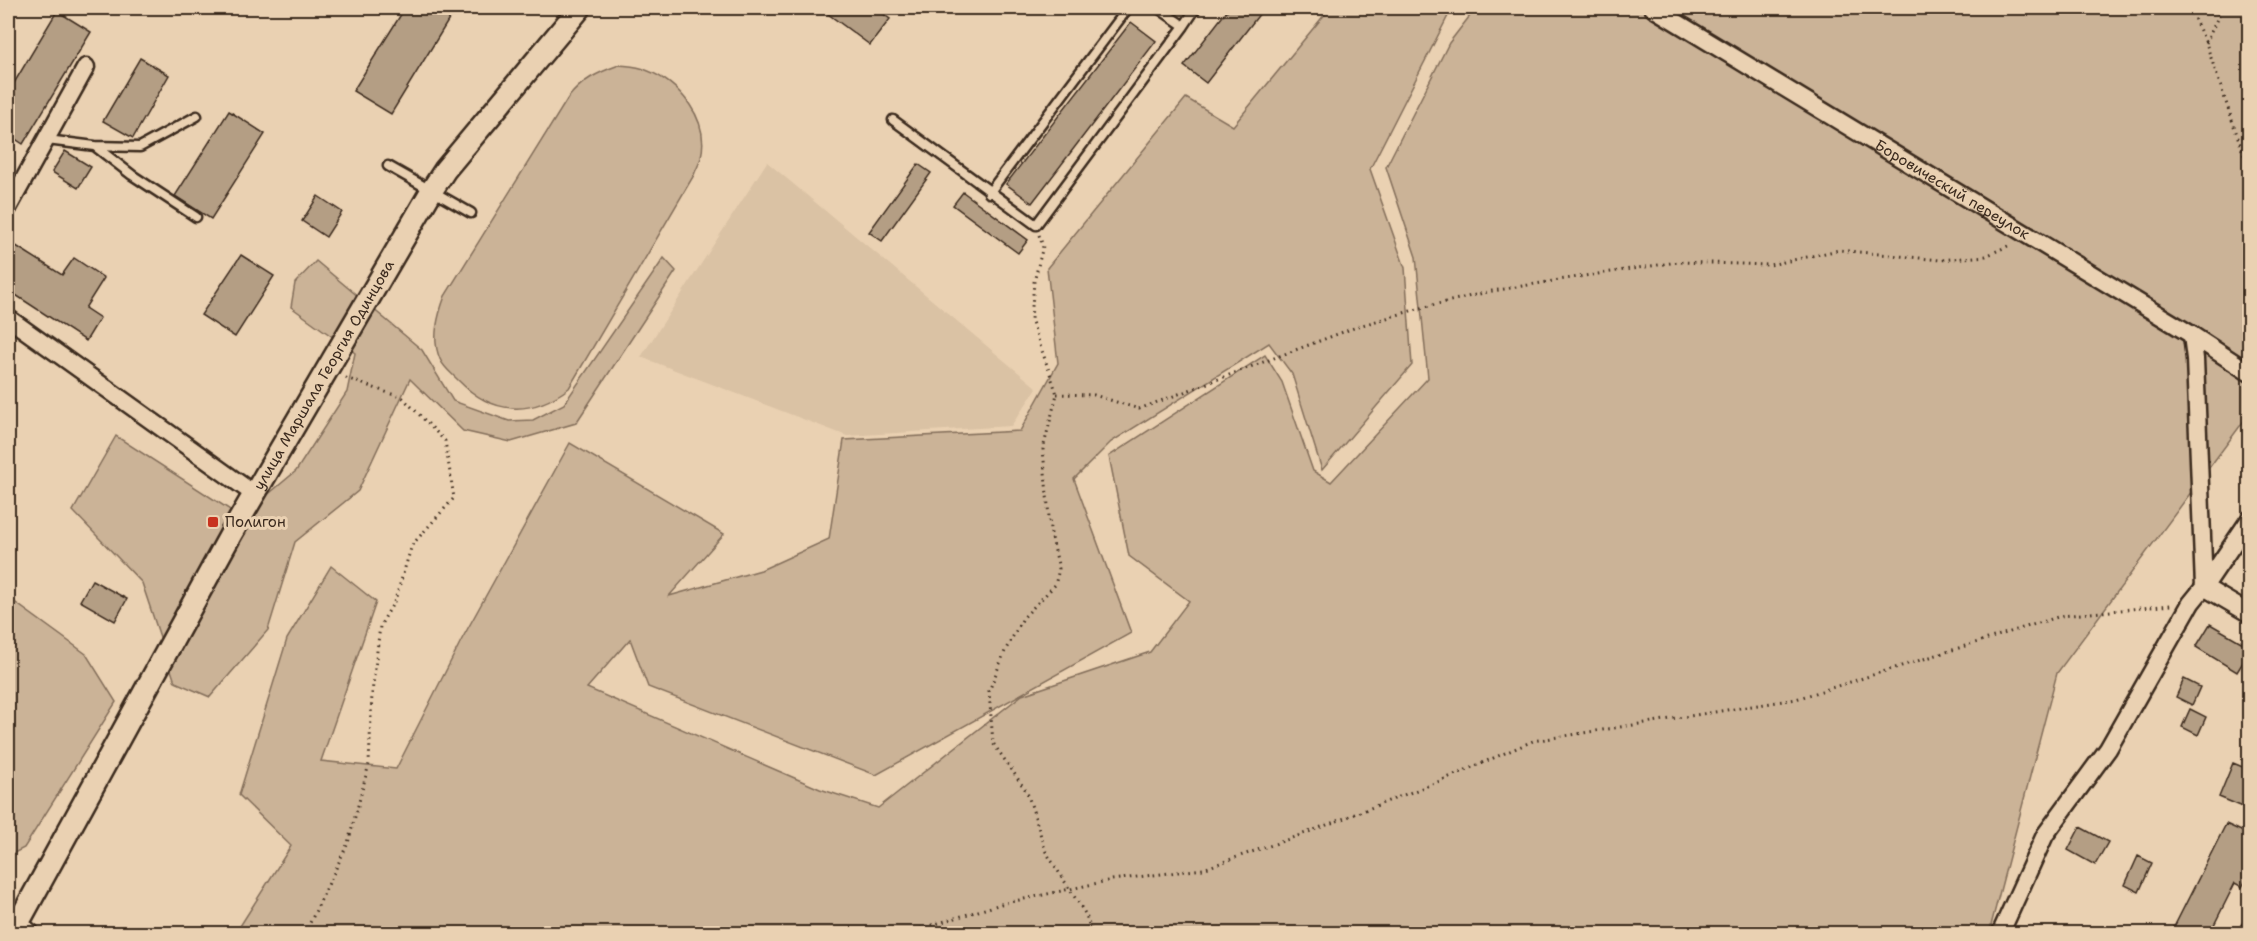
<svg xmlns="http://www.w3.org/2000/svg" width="2257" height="941" font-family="'Shantell Sans',sans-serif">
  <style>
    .built { fill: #dac2a4 }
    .green { fill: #cbb397; stroke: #836e5a; stroke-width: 1.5 }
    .building { fill: #b49e84; stroke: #3b2a1e; stroke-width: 1.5 }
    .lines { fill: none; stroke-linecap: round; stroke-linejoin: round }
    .service-casing { stroke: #3b2a1e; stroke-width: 13 }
    .minor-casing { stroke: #3b2a1e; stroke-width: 21 }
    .tertiary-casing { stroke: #3b2a1e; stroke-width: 26 }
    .path { stroke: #3b2a1e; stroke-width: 3; stroke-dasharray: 1.5 4.5; stroke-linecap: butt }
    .service { stroke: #ead1b2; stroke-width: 8 }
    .minor { stroke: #ead1b2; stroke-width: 16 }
    .tertiary { stroke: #ead1b2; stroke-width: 21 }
    .poi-dot { fill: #c8321e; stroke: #ead1b2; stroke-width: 2 }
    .labels { text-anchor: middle; stroke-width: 6; stroke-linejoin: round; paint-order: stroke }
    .street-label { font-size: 15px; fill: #3b2a1e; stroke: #ead1b2 }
    .poi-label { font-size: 15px; fill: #3b2a1e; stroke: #ead1b2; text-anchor: start }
  </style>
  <rect width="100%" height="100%" fill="#ead1b2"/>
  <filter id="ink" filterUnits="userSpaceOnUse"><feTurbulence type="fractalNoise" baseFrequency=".0167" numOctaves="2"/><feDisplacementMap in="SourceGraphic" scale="12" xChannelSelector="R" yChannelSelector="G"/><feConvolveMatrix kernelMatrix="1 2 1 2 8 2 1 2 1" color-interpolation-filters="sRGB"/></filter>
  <g filter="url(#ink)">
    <path class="built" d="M767 162 1037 388 1011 426 847 436 641 357Z"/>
    <path class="green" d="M1330 8H1452L1370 169 1405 268 1412 365 1322 470 1292 374 1269 343 1111 442 1074 479 1131 633 876 775 648 687 630 639 587 688 820 789 878 808 1022 695 1150 652 1189 601 1129 556 1109 456 1265 355 1282 382 1313 471 1331 482 1428 378 1416 257 1386 167 1449 43 1476 8H2249V414L2057 673 1989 933 235 934 291 846 239 795 287 639 331 566 376 602 321 761 396 769 462 639 570 443 724 534 669 596 761 570 829 539 844 440 1020 431 1058 363 1047 268 1186 98 1233 126Z
      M619 65C627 66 638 66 646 70 680 83 710 120 701 157 700 163 696 169 694 175L569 388C531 417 492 415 458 380 452 374 443 367 440 359 431 339 438 315 445 296L568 98C582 80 597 73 619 65Z
      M664 258 676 271 576 423 511 442 463 431 410 379 358 491 295 542 268 630 210 697 175 682 142 583 73 511 116 436 241 517 296 471 347 392 355 353 291 307 295 283 316 261 422 350 453 401 509 421 533 420 564 404Z
      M8 600 13 601 86 654 116 702 24 848 8 856Z"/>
    <path class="building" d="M405 8H456L391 114 353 91Z
      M820 8H875L890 19 870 45Z
      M1229 8H1264L1206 83 1184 66Z
      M57 11 91 32 23 144 8 134V93Z
      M1131 22 1156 41 1032 203 1006 184Z
      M140 58 169 75 133 138 103 121Z
      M229 111 265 134 211 219 175 196Z
      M65 151 91 167 78 188 52 172Z
      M918 164 931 173 882 241 869 232Z
      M963 192 1028 240 1018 253 953 205Z
      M318 196 342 212 326 237 302 221Z
      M13 244 62 275 74 258 104 278 85 308 100 318 86 341 8 290V253Z
      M241 255 274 276 235 337 201 315Z
      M92 580 127 599 115 621 80 601Z
      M2210 624 2250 647V651L2237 672 2196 647Z
      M2184 679 2200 687 2192 705 2176 697Z
      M2190 709 2206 717 2198 735 2182 727Z
      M2233 763 2250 770V792L2243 807 2219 797Z
      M2226 824 2250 835V873L2242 887 2235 883 2210 933H2171Z
      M2080 827 2108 842 2095 865 2068 850Z
      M2138 856 2152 863 2139 892 2125 885Z"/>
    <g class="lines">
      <defs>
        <path id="service" d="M1158 8 1184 26 1196 8
          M893 120 1036 225 1184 26
          M47 140 95 146 140 147 197 116
          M96 147 132 175 196 217
          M388 166 471 213
          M989 193 1128 8"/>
        <g id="minor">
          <path id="s1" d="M1653 8 2192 335 2250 373"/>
          <path d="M8 208 86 67"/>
          <path d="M8 318 254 494"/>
          <path d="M2250 519 2204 587 2250 614"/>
          <path d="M2000 934 2045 835 2108 749 2191 603 2204 587 2195 359 2192 335"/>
          <path d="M2247 934 2250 929"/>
        </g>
        <g id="tertiary">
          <path id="s2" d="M28 934 17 925 231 534 432 190 445 170 580 8"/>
        </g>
      </defs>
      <use href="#service" class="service-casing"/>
      <use href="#minor" class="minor-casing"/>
      <use href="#tertiary" class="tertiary-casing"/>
      <path class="path" d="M2189 8 2206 43 2250 173
        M2206 43 2222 8
        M1039 235 1043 246 1034 282 1031 319 1057 394 1043 449 1050 529 1059 569 1055 585 1023 618 1005 651 989 691 993 743 1027 792 1046 852 1086 915 1092 934
        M1057 394 1094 395 1139 409 1359 326 1421 308 1492 291 1578 277 1678 262 1770 265 1839 250 1940 260 1986 256 2010 245
        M308 934V927L348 843 369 764 372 693 380 626 395 600 412 545 454 498 445 441 403 398 343 377
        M903 934 1001 904 1112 880 1203 869 1306 833 1440 781 1533 741 1796 699 2061 616 2171 605"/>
      <use href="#service" class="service"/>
      <use href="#minor" class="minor"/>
      <use href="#tertiary" class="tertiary"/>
    </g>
  </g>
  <rect class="poi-dot" x="207" y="516" width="12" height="12" rx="3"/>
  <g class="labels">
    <g class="street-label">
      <text dy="5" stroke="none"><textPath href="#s1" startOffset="350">Боровический переулок</textPath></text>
      <text dy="5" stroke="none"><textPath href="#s2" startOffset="644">улица Маршала Георгия Одинцова</textPath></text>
    </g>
    <g class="poi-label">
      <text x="225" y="527">Полигон</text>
    </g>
  </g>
  <rect width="2257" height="941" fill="none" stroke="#ead1b2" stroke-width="30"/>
  <rect x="15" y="15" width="2227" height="911" fill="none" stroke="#3b2a1e" stroke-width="2" filter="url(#ink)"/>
</svg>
